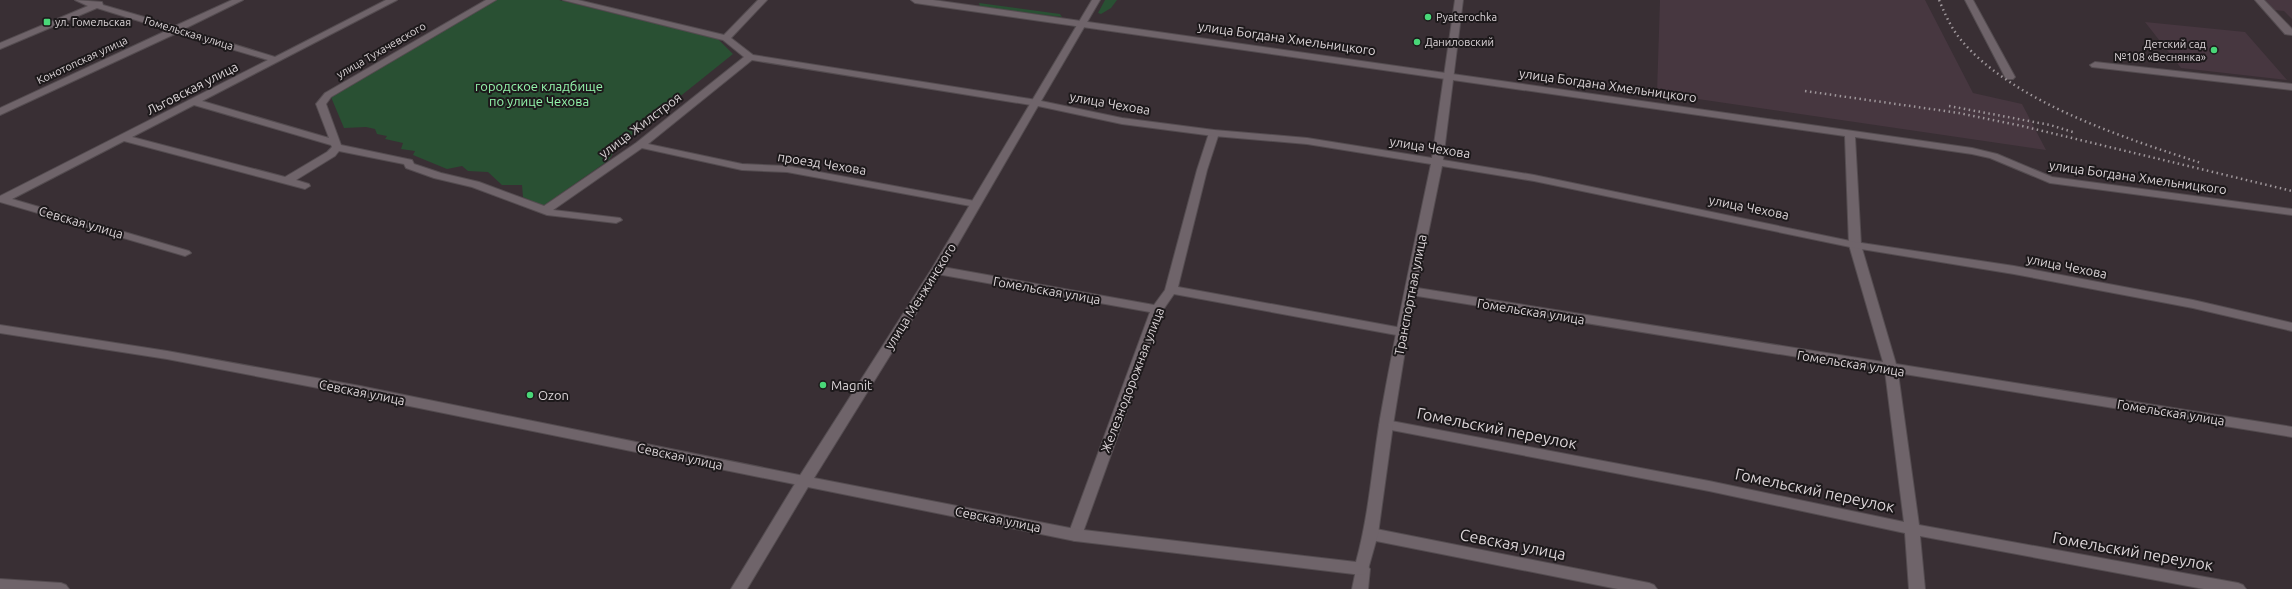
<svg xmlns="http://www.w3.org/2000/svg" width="2292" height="589" font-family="Ubuntu,sans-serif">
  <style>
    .built { fill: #473740 }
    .green { fill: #295033 }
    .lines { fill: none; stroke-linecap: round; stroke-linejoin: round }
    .street-casing { stroke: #544c50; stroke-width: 2 }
    .secondary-casing { stroke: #544c50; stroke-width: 2 }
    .street { fill: #6f646a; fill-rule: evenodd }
    .secondary { fill: #6f646a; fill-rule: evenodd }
    .rail { stroke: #9e969a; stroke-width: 2.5; stroke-dasharray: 1.5 3.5; stroke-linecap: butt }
    .poi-dot { fill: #49d778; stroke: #1d191b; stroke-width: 1.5 }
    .labels { text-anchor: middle; stroke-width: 4; stroke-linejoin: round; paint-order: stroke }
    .far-poi-label { font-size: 11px; fill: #dbd4d7; stroke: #1d191b; text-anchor: start }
    .far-street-label { font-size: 11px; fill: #dbd4d7; stroke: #1d191b }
    .street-label { font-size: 13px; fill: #dbd4d7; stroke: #1d191b }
    .park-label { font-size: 13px; fill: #94f6ac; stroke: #1d191b }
    .poi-label { font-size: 13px; fill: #dbd4d7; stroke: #1d191b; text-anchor: start }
    .near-street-label { font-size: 16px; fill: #dbd4d7; stroke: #1d191b }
  </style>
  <rect width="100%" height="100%" fill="#392f34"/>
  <path class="built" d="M1660 0H1925L1973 93 2022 104 2046 150 1657 93Z
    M2265 0H2292V19L2284 11 2274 10Z
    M2145 22 2245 32 2287 80 2181 68Z"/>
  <path class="green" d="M496 0H559L718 39 733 54 617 147 609 160 543 206 523 197 522 185H502L488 172 468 171 462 166 447 169 413 155 415 151 401 149 403 143 385 139 387 136 377 134 375 129 366 127 344 128 331 97Z
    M1105 0H1117L1111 8 1101 14 1098 13Z
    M979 3 1060 14 1062 17 980 7Z"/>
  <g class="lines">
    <defs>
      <path id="street" d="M75 0 102 2 103 5 175 26 232 0H243L184 29 275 57 386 0H397L202 101 329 138 316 104 325 93 486 0H496L331 97 326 104 341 145 412 160 414 164 441 173 479 182 544 206 636 143 744 57 723 40 563 0H578L724 35 758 0H767L731 38 753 55 1037 100 1042 103 1037 106 752 60 648 144 742 164 787 166 980 202 981 204 976 207 787 172 742 170 642 148 553 210 620 218 622 220 616 223 547 215 472 187 434 178 406 168 404 164 339 151 335 156 296 180 309 184 310 186 305 189 124 141 12 199 189 251 191 253 185 256 0 202V196L268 60 177 33 0 115V108L168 30 97 8 0 49V43L88 6ZM194 105 331 145 332 147 327 152 285 177 132 137Z
        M911 0H933L1972 148 1997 154 2052 177 2292 209V215L2050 183 1990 158 1972 154 1855 137 1861 245 1896 364 2292 427V437L1898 373 1919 525 2238 583 2243 585 2246 589H2204L1920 536 1925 589H1909L1905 533 1709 491 1381 428 1379 425 1381 422 1386 420 1709 481 1904 522 1885 371 1411 295 1405 291 1411 287 1883 362 1849 245 1845 136 915 3Z
        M1965 0H1973L2015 77 2013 79H2007L2005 77Z
        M2255 0H2264L2292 29V35L2285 34Z
        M2095 62 2292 84V90L2092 67 2090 65Z
        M1214 130 1219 133 1207 170 1178 287 1402 328 1408 332 1402 336 1174 294 1163 310 1082 535 1080 539 1075 541 1070 539 1068 535 1150 312 937 274 931 270 937 266 1154 305 1165 290 1197 170 1209 133Z
        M0 325 167 351 360 386 804 476 809 477 811 481 809 485 804 486 360 396 167 359 0 333Z
        M1371 528 1649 583 1654 585 1657 589H1618L1371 540 1366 538 1364 534 1366 530Z
        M1362 563 1367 565 1370 569 1368 589H1352L1357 565Z
        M0 579 61 583 66 585 69 589H0Z"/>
      <path id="secondary" d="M1092 0H1100L1041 101 1122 118 1214 130 1307 138 1432 158 1455 0H1463L1443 160 1534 175 1855 242 2014 266 2193 300 2292 323V331L2193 308 2014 274 1855 248 1534 181 1442 166 1408 332 1393 425 1378 534 1367 573 1362 575 1075 541 808 487 747 589H731L799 477 931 270ZM1038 106 1122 124 1214 136 1307 144 1431 164C1413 249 1395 334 1380 419 1372 467 1369 515 1356 562L1075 529 814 478 943 270Z"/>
    </defs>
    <use href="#street" class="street-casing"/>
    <use href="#secondary" class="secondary-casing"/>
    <use href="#street" class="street"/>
    <use href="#secondary" class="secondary"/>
    <path class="rail" d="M1939 0C1945 14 1951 28 1961 40 2014 103 2125 138 2201 163
      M1805 91 1959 113 2022 126 2292 191
      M1949 106 2050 125 2076 133"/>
  </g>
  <g class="poi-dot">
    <circle cx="1428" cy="17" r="4"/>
    <rect x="43" y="18" width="8" height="8" rx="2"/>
    <circle cx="1417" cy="42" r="4"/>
    <circle cx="2214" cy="50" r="4"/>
    <circle cx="823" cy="385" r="4"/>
    <circle cx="530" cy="395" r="4"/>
  </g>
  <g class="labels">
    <g class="far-poi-label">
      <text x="1436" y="21">Pyaterochka</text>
      <text x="55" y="26">ул. Гомельская</text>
      <text x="1425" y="46">Даниловский</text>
      <text x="2206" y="48" text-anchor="end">Детский сад<tspan x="2206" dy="13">№108 «Веснянка»</tspan></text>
    </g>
    <g class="far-street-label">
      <text transform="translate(189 33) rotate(17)" y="4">Гомельская улица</text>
      <text transform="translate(381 50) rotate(-30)" y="4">улица Тухачевского</text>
      <text transform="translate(82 60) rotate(-25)" y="4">Конотопская улица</text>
    </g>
    <g class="street-label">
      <text transform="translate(1287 38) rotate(8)" y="5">улица Богдана Хмельницкого</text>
      <text transform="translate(1608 85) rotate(8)" y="5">улица Богдана Хмельницкого</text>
      <text transform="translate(192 88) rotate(-27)" y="5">Льговская улица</text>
      <text transform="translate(1110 103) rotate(10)" y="5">улица Чехова</text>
      <text transform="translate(640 125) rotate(-37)" y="5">улица Жилстроя</text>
      <text transform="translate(1430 147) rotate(9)" y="5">улица Чехова</text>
      <text transform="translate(822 163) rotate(9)" y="5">проезд Чехова</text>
      <text transform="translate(2138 177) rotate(8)" y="5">улица Богдана Хмельницкого</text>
      <text transform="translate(1749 207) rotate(11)" y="5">улица Чехова</text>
      <text transform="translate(81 222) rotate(16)" y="5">Севская улица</text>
      <text transform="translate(2067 266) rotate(11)" y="5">улица Чехова</text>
      <text transform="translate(1047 290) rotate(10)" y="5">Гомельская улица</text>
      <text transform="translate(1410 295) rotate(-79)" y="5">Транспортная улица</text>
      <text transform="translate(920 296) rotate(-58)" y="5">улица Менжинского</text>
      <text transform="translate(1531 311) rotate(9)" y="5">Гомельская улица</text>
      <text transform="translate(1851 363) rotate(9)" y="5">Гомельская улица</text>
      <text transform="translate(1132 380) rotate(-69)" y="5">Железнодорожная улица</text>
      <text transform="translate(362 392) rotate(11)" y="5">Севская улица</text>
      <text transform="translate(2171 412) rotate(9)" y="5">Гомельская улица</text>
      <text transform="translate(680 456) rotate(12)" y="5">Севская улица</text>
      <text transform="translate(998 519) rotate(11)" y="5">Севская улица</text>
    </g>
    <g class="park-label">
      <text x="539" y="91">городское кладбище<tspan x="539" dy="15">по улице Чехова</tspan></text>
    </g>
    <g class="poi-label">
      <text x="831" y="390">Magnit</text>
      <text x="538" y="400">Ozon</text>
    </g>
    <g class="near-street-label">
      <text transform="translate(1497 428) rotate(11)" y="6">Гомельский переулок</text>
      <text transform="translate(1815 490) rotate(12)" y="6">Гомельский переулок</text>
      <text transform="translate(1513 544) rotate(11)" y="6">Севская улица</text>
      <text transform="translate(2133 551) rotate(10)" y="6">Гомельский переулок</text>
    </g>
  </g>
</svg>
